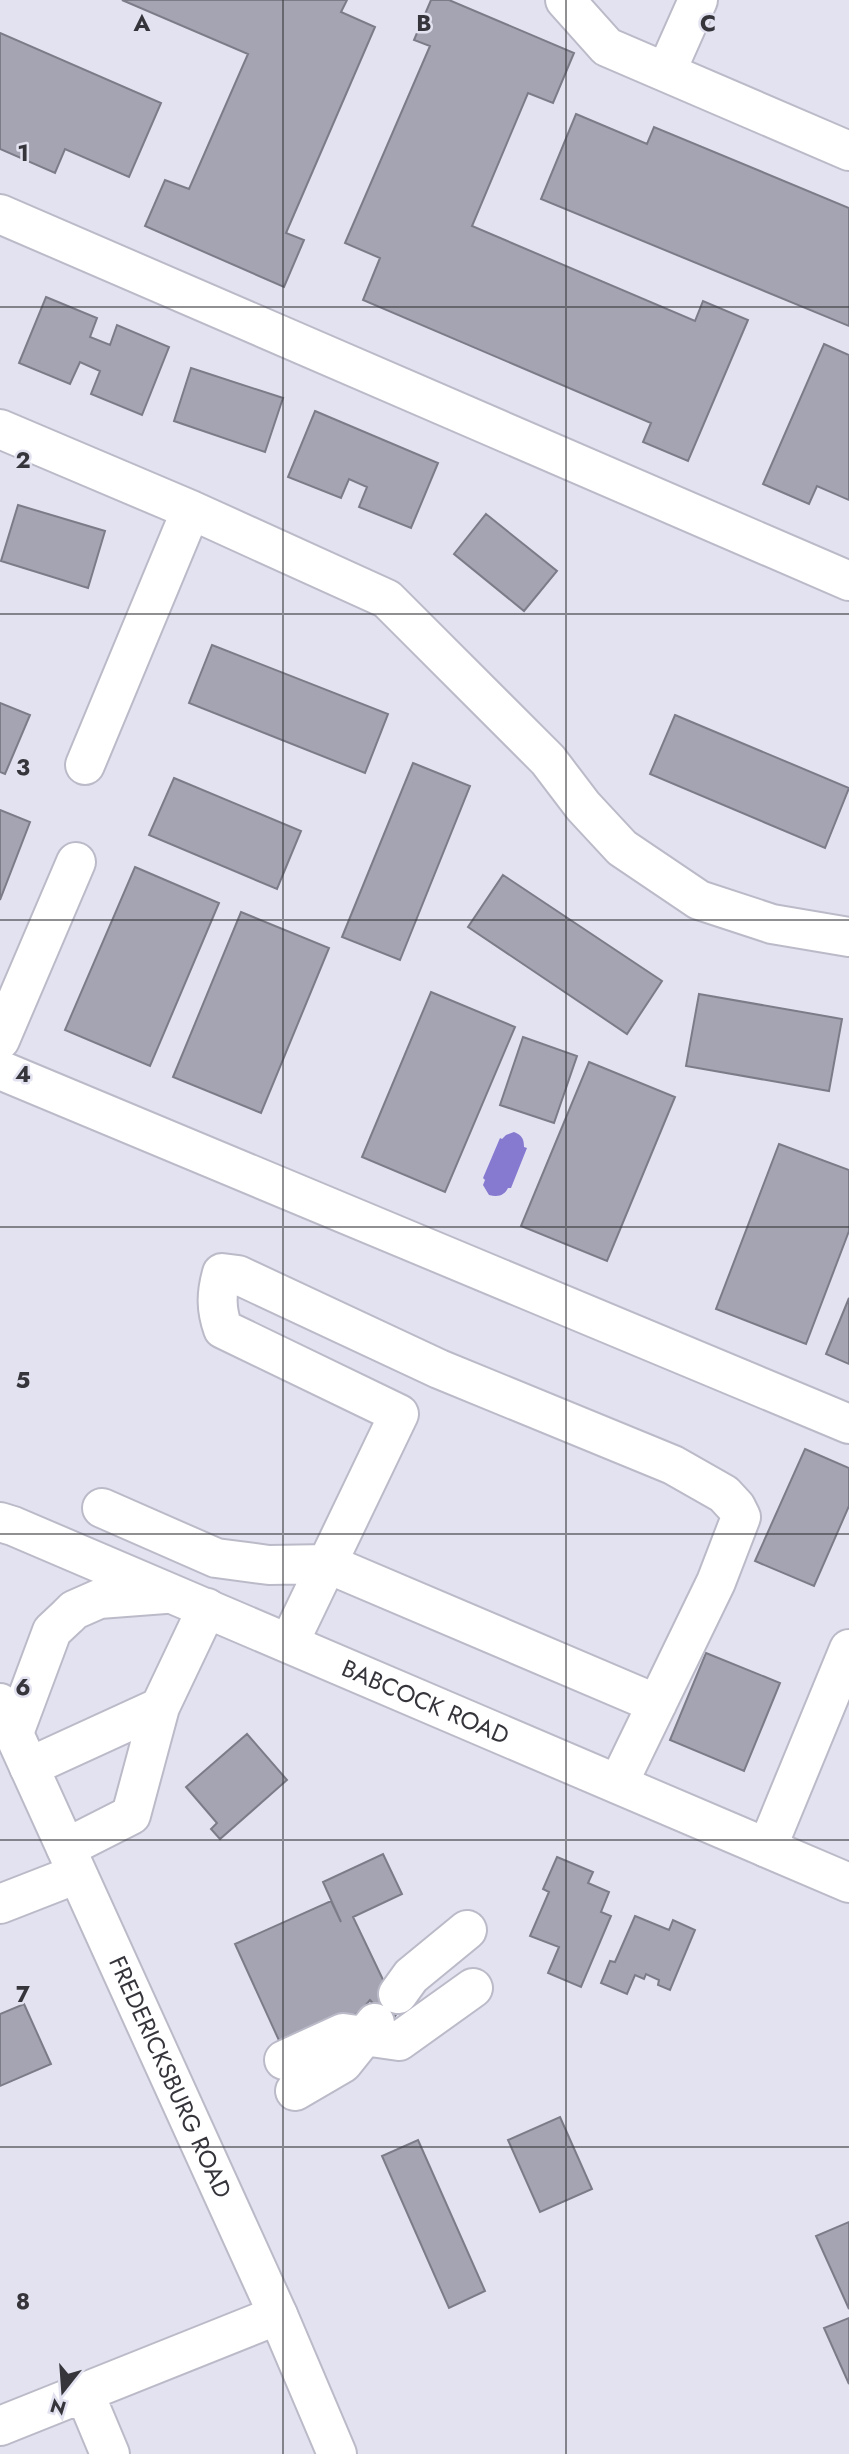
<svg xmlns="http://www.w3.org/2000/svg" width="849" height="2454" font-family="Jost,sans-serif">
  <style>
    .water { fill: #8579d0 }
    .building { fill: #a5a4b2; stroke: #7c7c89; stroke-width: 2 }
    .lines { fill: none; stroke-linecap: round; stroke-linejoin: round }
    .minor-casing { stroke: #bbbac8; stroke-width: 42 }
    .major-casing { stroke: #bbbac8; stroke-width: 42 }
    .minor { stroke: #fff; stroke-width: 38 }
    .major { stroke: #fff; stroke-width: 38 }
    .grid { fill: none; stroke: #35353b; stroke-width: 2; stroke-opacity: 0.55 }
    .labels { text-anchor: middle; stroke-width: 5; stroke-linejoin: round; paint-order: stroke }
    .street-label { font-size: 24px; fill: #35353b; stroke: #e3e2f0 }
    .grid-label { font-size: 23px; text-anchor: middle; font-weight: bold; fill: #35353b; stroke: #e3e2f0; stroke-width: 5; stroke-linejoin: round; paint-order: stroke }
  </style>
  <rect width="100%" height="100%" fill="#e3e2f0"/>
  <path class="water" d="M514 1132C522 1135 524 1139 524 1147L527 1148 511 1188H508C504 1196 498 1197 489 1195L483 1185 485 1180 483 1178 500 1138 502 1139 506 1135Z"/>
  <path class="building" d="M122 0H347L341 12 375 27 286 233 304 240 284 287 145 226 165 180 189 189 248 54Z
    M431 0H449L574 53 553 103 528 93 472 226 695 321 703 301 748 320 688 461 643 442 651 423 363 300 380 258 345 243 430 46 414 40Z
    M0 33 161 103 129 177 65 149 55 173 0 149Z
    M576 114 647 144 654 127 849 208V326L541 199Z
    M46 297 97 318 90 337 110 345 117 325 169 347 142 415 91 394 100 371 80 362 70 384 19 363Z
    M824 344 849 355V500L817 486 809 504 763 484Z
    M191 368 283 398 265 452 174 421Z
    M315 411 438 463 411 528 359 507 367 487 349 479 341 498 288 477Z
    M18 505 105 531 88 588 1 561Z
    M486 514 557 571 524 611 454 554Z
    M212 645 388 714 365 773 189 703Z
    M0 703 30 715 5 774 0 772Z
    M675 715 849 788 825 848 650 774Z
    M413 763 470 786 400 960 342 937Z
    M174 778 301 831 277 889 149 835Z
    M0 810 30 822 0 900Z
    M135 867 219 903 150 1066 65 1030Z
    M503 875 662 981 627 1034 468 927Z
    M241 912 329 948 261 1113 173 1077Z
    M431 992 515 1027 445 1192 362 1157Z
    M699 994 842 1019 829 1091 686 1066Z
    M523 1037 577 1056 554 1123 500 1105Z
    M589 1062 675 1097 607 1261 521 1226Z
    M779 1144 849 1170V1231L806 1344 716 1309Z
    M849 1298V1364L826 1354Z
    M805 1449 849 1468V1506L814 1586 755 1561Z
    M706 1653 780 1683 744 1771 670 1740Z
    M247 1734 287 1780 220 1839 211 1829 217 1823 186 1787Z
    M383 1854 402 1894 353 1917 386 1986 406 2000 391 2022 369 2006 372 2002 370 2000 360 2012 282 2047 235 1944 331 1901 341 1922 323 1882Z
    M557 1857 593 1872 588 1883 609 1892 601 1912 611 1916 581 1987 548 1973 559 1947 530 1936 549 1892 543 1889Z
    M635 1916 669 1930 673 1920 695 1930 670 1990 658 1985 659 1980 646 1974 644 1979 635 1975 627 1994 601 1983 610 1961 615 1962Z
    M24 2004 51 2064 0 2086V2014Z
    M560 2117 592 2189 540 2212 508 2140Z
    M418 2140 485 2291 449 2308 382 2156Z
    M849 2222V2309L816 2236Z
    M849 2318V2384L824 2328Z"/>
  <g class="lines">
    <defs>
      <path id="minor" d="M565 0 607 47 849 151
        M666 72 698 0
        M0 214 849 581
        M0 429 191 510 387 599 548 760 583 806 622 848 699 900 772 924 849 937
        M85 765 191 510
        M0 1040 76 862
        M0 1070 849 1424
        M102 1508 216 1558 269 1565 328 1564 657 1704
        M289 1643 399 1414 223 1329C216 1309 216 1294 222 1273L238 1275 439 1369 673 1465 724 1494 736 1507 741 1517 716 1582 618 1784
        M29 1767 160 1707 207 1608
        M66 1848 131 1815 160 1707
        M767 1848 849 1649
        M0 1904 77 1874
        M398 1994 411 1976 467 1930
        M284 2060 343 2033 399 2041 473 1988
        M295 2091 343 2063 375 2023
        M84 2392 110 2454
        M0 2426 278 2315"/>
      <g id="major">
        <path id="s1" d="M0 1522 13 1526 849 1883"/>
        <path id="s2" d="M0 1703 278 2315 337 2454"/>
        <path d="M14 1733 52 1631 68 1616 74 1610 99 1599 165 1594"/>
      </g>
    </defs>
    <use href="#minor" class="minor-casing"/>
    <use href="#major" class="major-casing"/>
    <use href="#minor" class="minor"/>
    <use href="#major" class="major"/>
  </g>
  <path class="grid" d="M283 0V2454M566 0V2454M0 307H849M0 614H849M0 920H849M0 1227H849M0 1534H849M0 1840H849M0 2147H849"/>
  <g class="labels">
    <g class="street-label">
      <text dy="8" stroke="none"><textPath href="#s1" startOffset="462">BABCOCK ROAD</textPath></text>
      <text dy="8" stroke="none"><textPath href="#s2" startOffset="411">FREDERICKSBURG ROAD</textPath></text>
    </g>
  </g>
  <g class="grid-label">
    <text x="142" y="31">A</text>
    <text x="424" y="31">B</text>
    <text x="708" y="31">C</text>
    <text x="23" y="161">1</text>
    <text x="23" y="468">2</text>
    <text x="23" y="775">3</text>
    <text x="23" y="1082">4</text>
    <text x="23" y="1388">5</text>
    <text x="23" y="1695">6</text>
    <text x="23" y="2002">7</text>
    <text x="23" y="2309">8</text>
  </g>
  <g transform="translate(63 2391) rotate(197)" stroke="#e3e2f0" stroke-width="5" paint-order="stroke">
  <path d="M0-5L12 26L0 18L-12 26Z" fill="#35353b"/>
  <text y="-10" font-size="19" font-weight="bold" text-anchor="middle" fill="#35353b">N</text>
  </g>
</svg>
